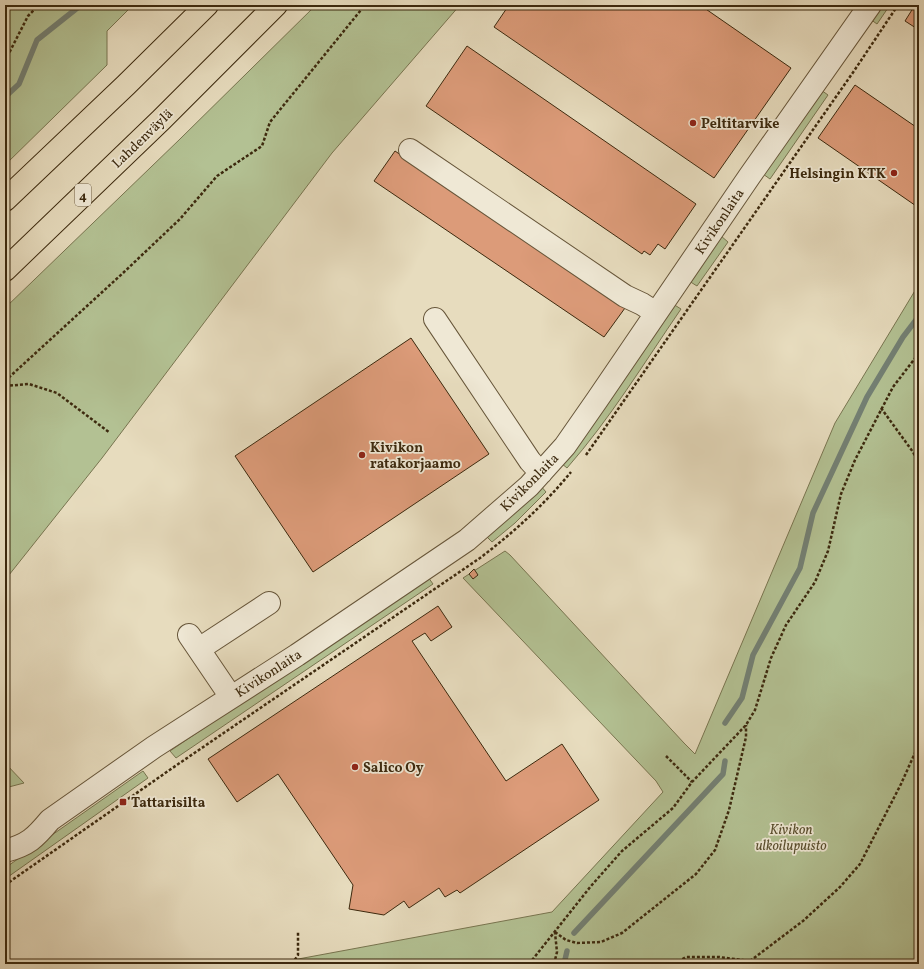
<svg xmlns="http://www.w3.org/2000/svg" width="924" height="969" font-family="Vollkorn,serif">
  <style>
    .green { fill: #b3c193; stroke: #787550 }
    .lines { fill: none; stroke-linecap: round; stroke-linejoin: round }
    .stream { stroke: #738074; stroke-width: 5.5 }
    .building { fill: #dc9b79; stroke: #3c290e }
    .minor-casing { stroke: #67563a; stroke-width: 24 }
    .highway-casing { stroke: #3c290e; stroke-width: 24 }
    .path { stroke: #3c290e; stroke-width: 2.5; stroke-dasharray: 3 2; stroke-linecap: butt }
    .minor { stroke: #efe8d5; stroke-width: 22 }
    .highway { stroke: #e7dcbe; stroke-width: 22 }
    .poi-dot { fill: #8f2418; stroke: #efe8d5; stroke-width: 1.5 }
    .labels { text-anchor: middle; stroke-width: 3.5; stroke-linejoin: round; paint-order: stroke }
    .shield { fill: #efe8d5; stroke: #72624a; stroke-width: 1 }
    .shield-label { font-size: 13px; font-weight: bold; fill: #3c290e }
    .poi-label { font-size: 14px; font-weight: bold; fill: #3c290e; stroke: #efe8d5; text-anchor: start }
    .street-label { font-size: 14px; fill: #3c290e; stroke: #efe8d5 }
    .park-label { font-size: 14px; font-style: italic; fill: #5a4f2f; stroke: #efe8d5 }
  </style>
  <rect width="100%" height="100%" fill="#e7dcbe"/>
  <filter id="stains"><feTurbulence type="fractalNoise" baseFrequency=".005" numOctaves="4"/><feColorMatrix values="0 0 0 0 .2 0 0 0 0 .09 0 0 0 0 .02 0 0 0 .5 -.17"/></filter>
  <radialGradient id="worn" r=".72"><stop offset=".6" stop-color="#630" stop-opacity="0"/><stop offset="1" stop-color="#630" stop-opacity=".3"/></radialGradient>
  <path class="green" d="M5 5H133L107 31V65L5 165Z
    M316 5H460L332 153 102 458 5 580V308L180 139Z
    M880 5H890L877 24 870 19Z
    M821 90 828 95 770 179 763 174Z
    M721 236 728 242 697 286 689 281Z
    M919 284V964H279L282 962 552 912 663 792 656 781 463 578 505 551 510 555 684 743 695 754 835 423Z
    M673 304 681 309C644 363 610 419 567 468L561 463Z
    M540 485 546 492 515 523 492 542 486 536Z
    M428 577 433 584 176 758 170 751Z
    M5 763 24 783 5 788Z
    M143 771 148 778 5 879V868Z"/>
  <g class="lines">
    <path class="stream" d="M5 97 19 84 37 40 81 5
      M725 723 742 698 753 655 800 568 813 513 867 397 903 337 919 316
      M574 933 723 774 725 761
      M564 964 567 951"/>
  </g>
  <path class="building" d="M509 5H700L791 68 714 178 494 27Z
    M915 5H919V30L905 21Z
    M467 46 696 204 665 249 658 244 650 255 644 251 642 254 426 106Z
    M855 85 919 129V208L818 138Z
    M395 151 625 308 604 337 374 181Z
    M411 338 489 454 313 572 235 456Z
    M474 569 478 575 473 579 469 574Z
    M438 606 452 627 431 641 425 633 412 641 506 781 562 744 599 800 460 893 457 890 445 897 439 888 409 908 404 901 384 915 349 909 353 885 278 774 237 802 208 759Z"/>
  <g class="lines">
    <defs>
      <path id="minor" d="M410 150 625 296 642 304 656 313
        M435 319 530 461 541 473
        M189 635 231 697
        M199 649 269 603
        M5 851C28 845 35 838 50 820L154 747 297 655 467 540 529 486 565 446 597 400 749 177 870 5"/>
      <path id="highway" d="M5 200 126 85 207 5
        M5 270 161 120 276 5"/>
    </defs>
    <use href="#minor" class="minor-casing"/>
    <use href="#highway" class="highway-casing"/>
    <path class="path" d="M5 61 28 16 39 5
      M5 381 123 273 180 219 217 176 262 146 270 122 365 5
      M5 386 29 384 57 393 110 433
      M881 408 913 452 919 464
      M586 455 854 71 898 5
      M666 756 692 782
      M5 885 171 769 480 558C514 532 544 505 571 472
      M555 932 566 940 577 943 601 942 622 933 696 874 715 850 729 810 746 737V725
      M292 964 298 955V932
      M529 964 591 886 622 851 673 808 692 782 746 725 755 710 771 658 786 625 815 582 828 551 841 494 855 460 893 387 919 353
      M554 964 557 952 555 933
      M670 964V962L679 961 686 957H719L750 961 799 964
      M746 964 803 921 840 887 860 864 901 784 919 744"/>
    <use href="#minor" class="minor"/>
    <use href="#highway" class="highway"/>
  </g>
  <g class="poi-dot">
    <circle cx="693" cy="123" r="4"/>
    <circle cx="894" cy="173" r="4"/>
    <circle cx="362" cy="455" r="4"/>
    <circle cx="355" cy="767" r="4"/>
    <rect x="119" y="798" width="8" height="8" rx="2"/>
  </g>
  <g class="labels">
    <rect class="shield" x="75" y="184" width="16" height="22" rx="3"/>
    <g class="shield-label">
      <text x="83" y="200">4</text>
    </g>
    <g class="poi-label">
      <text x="701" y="128">Peltitarvike</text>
      <text x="886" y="178" text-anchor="end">Helsingin KTK</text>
      <text x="370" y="452">Kivikon<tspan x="370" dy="16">ratakorjaamo</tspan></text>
      <text x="363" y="772">Salico Oy</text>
      <text x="131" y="807">Tattarisilta</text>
    </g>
    <g class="street-label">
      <text transform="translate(142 138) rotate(-44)" y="5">Lahdenväylä</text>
      <text transform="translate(719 221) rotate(-56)" y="5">Kivikonlaita</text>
      <text transform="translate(529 482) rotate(-45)" y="5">Kivikonlaita</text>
      <text transform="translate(268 673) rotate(-33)" y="5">Kivikonlaita</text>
    </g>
    <g class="park-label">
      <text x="791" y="834">Kivikon<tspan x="791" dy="16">ulkoilupuisto</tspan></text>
    </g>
  </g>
  <rect width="924" height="969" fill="none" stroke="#e7dcbe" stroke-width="20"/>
  <rect x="6" y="6" width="912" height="957" fill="none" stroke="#3c290e" stroke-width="2"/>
  <rect x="10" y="10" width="904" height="949" fill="none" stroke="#3c290e"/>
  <rect width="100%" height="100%" filter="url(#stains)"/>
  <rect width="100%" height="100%" fill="url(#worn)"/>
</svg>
